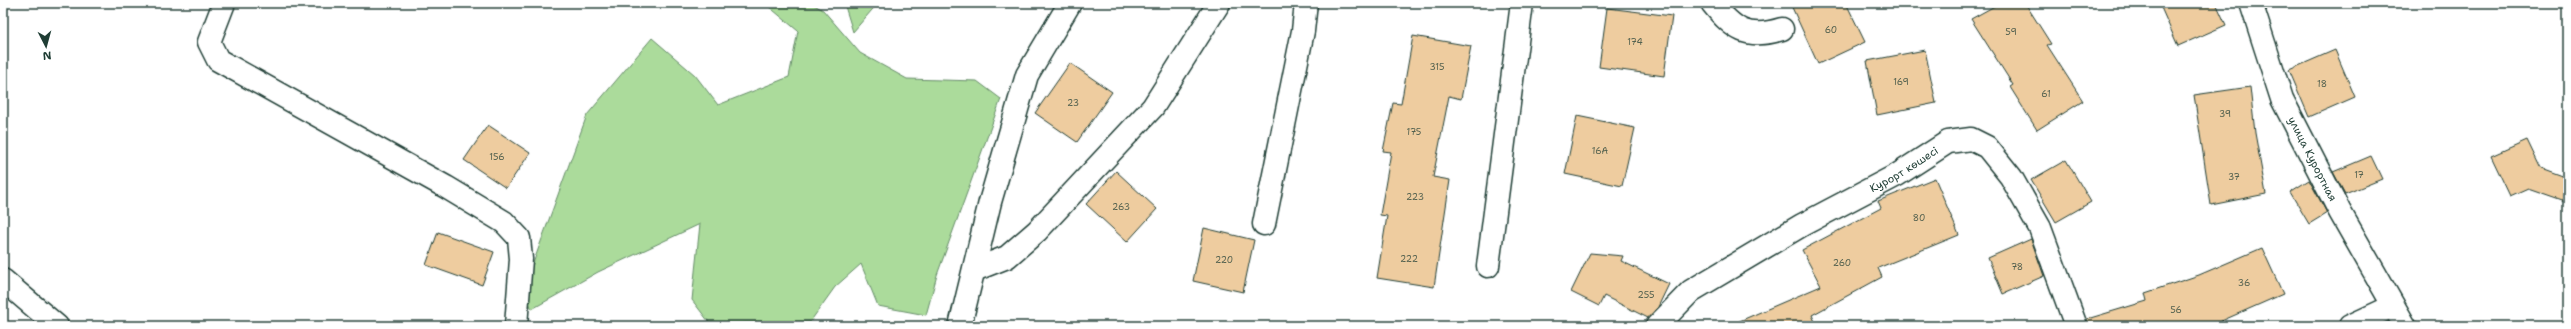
<svg xmlns="http://www.w3.org/2000/svg" width="2571" height="329" font-family="'Shantell Sans',sans-serif">
  <style>
    .green { fill: #abdb9b; stroke: #658c68 }
    .building { fill: #eecc9f; stroke: #1f3d34 }
    .lines { fill: none; stroke-linecap: round; stroke-linejoin: round }
    .minor-casing { stroke: #1f3d34; stroke-width: 25 }
    .minor { stroke: #fff; stroke-width: 22 }
    .labels { text-anchor: middle; stroke-width: 3.5; stroke-linejoin: round; paint-order: stroke }
    .number-label { font-size: 9px; fill: #53614f }
    .street-label { font-size: 11px; fill: #1f3d34; stroke: #fff }
  </style>
  <rect width="100%" height="100%" fill="#fff"/>
  <filter id="ink" filterUnits="userSpaceOnUse"><feTurbulence type="fractalNoise" baseFrequency=".025" numOctaves="2"/><feDisplacementMap in="SourceGraphic" scale="8" xChannelSelector="R" yChannelSelector="G"/><feConvolveMatrix kernelMatrix="1 2 1 2 8 2 1 2 1" color-interpolation-filters="sRGB"/></filter>
  <g filter="url(#ink)">
    <path class="green" d="M769 3H811L823 10 860 53 907 79 977 81 1001 99 937 275 926 315 878 306 861 264 835 287 810 322 744 323 740 326H712L692 300 700 224 598 272 532 309 523 291 587 115 652 38 695 75 718 105 789 77 798 31 767 5Z
      M844 3H878L853 32Z"/>
    <path class="building" d="M1790 3H1846L1865 42 1818 64Z
      M2000 3H2025L2051 44 2047 45 2083 101 2037 130 2010 87 2013 85 1971 19Z
      M2159 3H2216L2226 25 2178 46Z
      M1607 8 1672 16 1664 76 1599 67Z
      M1413 36 1471 46 1461 99 1449 96 1433 177 1450 180 1434 287 1377 278 1387 216 1380 215 1391 152 1383 151 1393 103 1401 104Z
      M1925 50 1936 103 1877 115 1867 61Z
      M2335 50 2355 97 2309 117 2289 70Z
      M1070 63 1112 92 1077 142 1035 113Z
      M2250 87 2255 133 2266 194 2211 205 2194 95Z
      M1577 116 1635 128 1622 186 1565 174Z
      M488 125 530 153 506 188 464 160Z
      M2527 140 2541 169 2568 179V202L2528 188 2510 196 2491 156Z
      M2371 156 2382 179 2345 194 2333 172Z
      M2066 160 2091 202 2056 222 2031 180Z
      M1116 171 1157 209 1127 242 1086 204Z
      M1935 178 1959 235 1878 268 1882 277 1812 315 1817 326H1728L1821 286 1802 250 1881 208 1878 201Z
      M2309 180 2327 213 2309 224 2290 192Z
      M1204 228 1254 240 1243 292 1193 281Z
      M438 232 494 252 482 285 426 265Z
      M2031 239 2044 276 2003 294 1988 258Z
      M2262 248 2283 294 2210 326H2088L2087 319 2147 301 2145 293 2199 275Z
      M1590 253 1623 256 1621 261 1669 284 1658 307 1648 318 1604 296 1599 306 1571 292Z"/>
    <g class="lines">
      <defs>
        <g id="minor">
          <path d="M224 3 209 42 218 60 446 187 504 222 519 238 521 259 516 326"/>
          <path d="M1712 3C1734 30 1747 40 1782 29"/>
          <path id="s1" d="M2251 3 2282 99 2340 212 2405 326"/>
          <path d="M1264 224 1303 31 1306 3"/>
          <path d="M1488 266 1522 3"/>
          <path d="M974 270 1007 257 1037 231 1153 107 1219 3"/>
          <path d="M3 280 57 326"/>
          <path d="M960 326 990 202 1027 75 1070 3"/>
          <path id="s2" d="M1657 326 1691 291 1802 225 1897 175 1948 142 1971 139 1987 147 2011 177 2040 228 2076 326"/>
          <path d="M2350 326 2393 306"/>
        </g>
      </defs>
      <use href="#minor" class="minor-casing"/>
      <use href="#minor" class="minor"/>
    </g>
  </g>
  <g class="labels">
    <g class="number-label">
      <text x="1831" y="33">60</text>
      <text x="2011" y="35">59</text>
      <text x="1635" y="45">174</text>
      <text x="1437" y="70">315</text>
      <text x="1901" y="85">169</text>
      <text x="2322" y="87">18</text>
      <text x="2046" y="97">61</text>
      <text x="1073" y="106">23</text>
      <text x="2225" y="117">39</text>
      <text x="1414" y="135">175</text>
      <text x="1600" y="154">16А</text>
      <text x="497" y="160">156</text>
      <text x="2359" y="178">17</text>
      <text x="2234" y="180">37</text>
      <text x="1415" y="200">223</text>
      <text x="1121" y="210">263</text>
      <text x="1919" y="221">80</text>
      <text x="1409" y="262">222</text>
      <text x="1224" y="263">220</text>
      <text x="1842" y="266">260</text>
      <text x="2017" y="270">78</text>
      <text x="2244" y="286">36</text>
      <text x="1646" y="298">255</text>
      <text x="2176" y="313">56</text>
    </g>
    <g class="street-label">
      <text dy="4" stroke="none"><textPath href="#s1" startOffset="168">улица Курортная</textPath></text>
      <text dy="4" stroke="none"><textPath href="#s2" startOffset="294">Курорт көшесі</textPath></text>
    </g>
  </g>
  <rect width="2571" height="329" fill="none" stroke="#fff" stroke-width="16"/>
  <rect x="8" y="8" width="2555" height="313" fill="none" stroke="#1f3d34" stroke-width="1.5" filter="url(#ink)"/>
  <g transform="translate(46 46) rotate(174)" stroke="#ffffff" stroke-width="3" paint-order="stroke">
  <path d="M0-3L7 15L0 10L-7 15Z" fill="#1f3d34"/>
  <text y="-6" font-size="11" font-weight="bold" text-anchor="middle" fill="#1f3d34">N</text>
  </g>
</svg>
